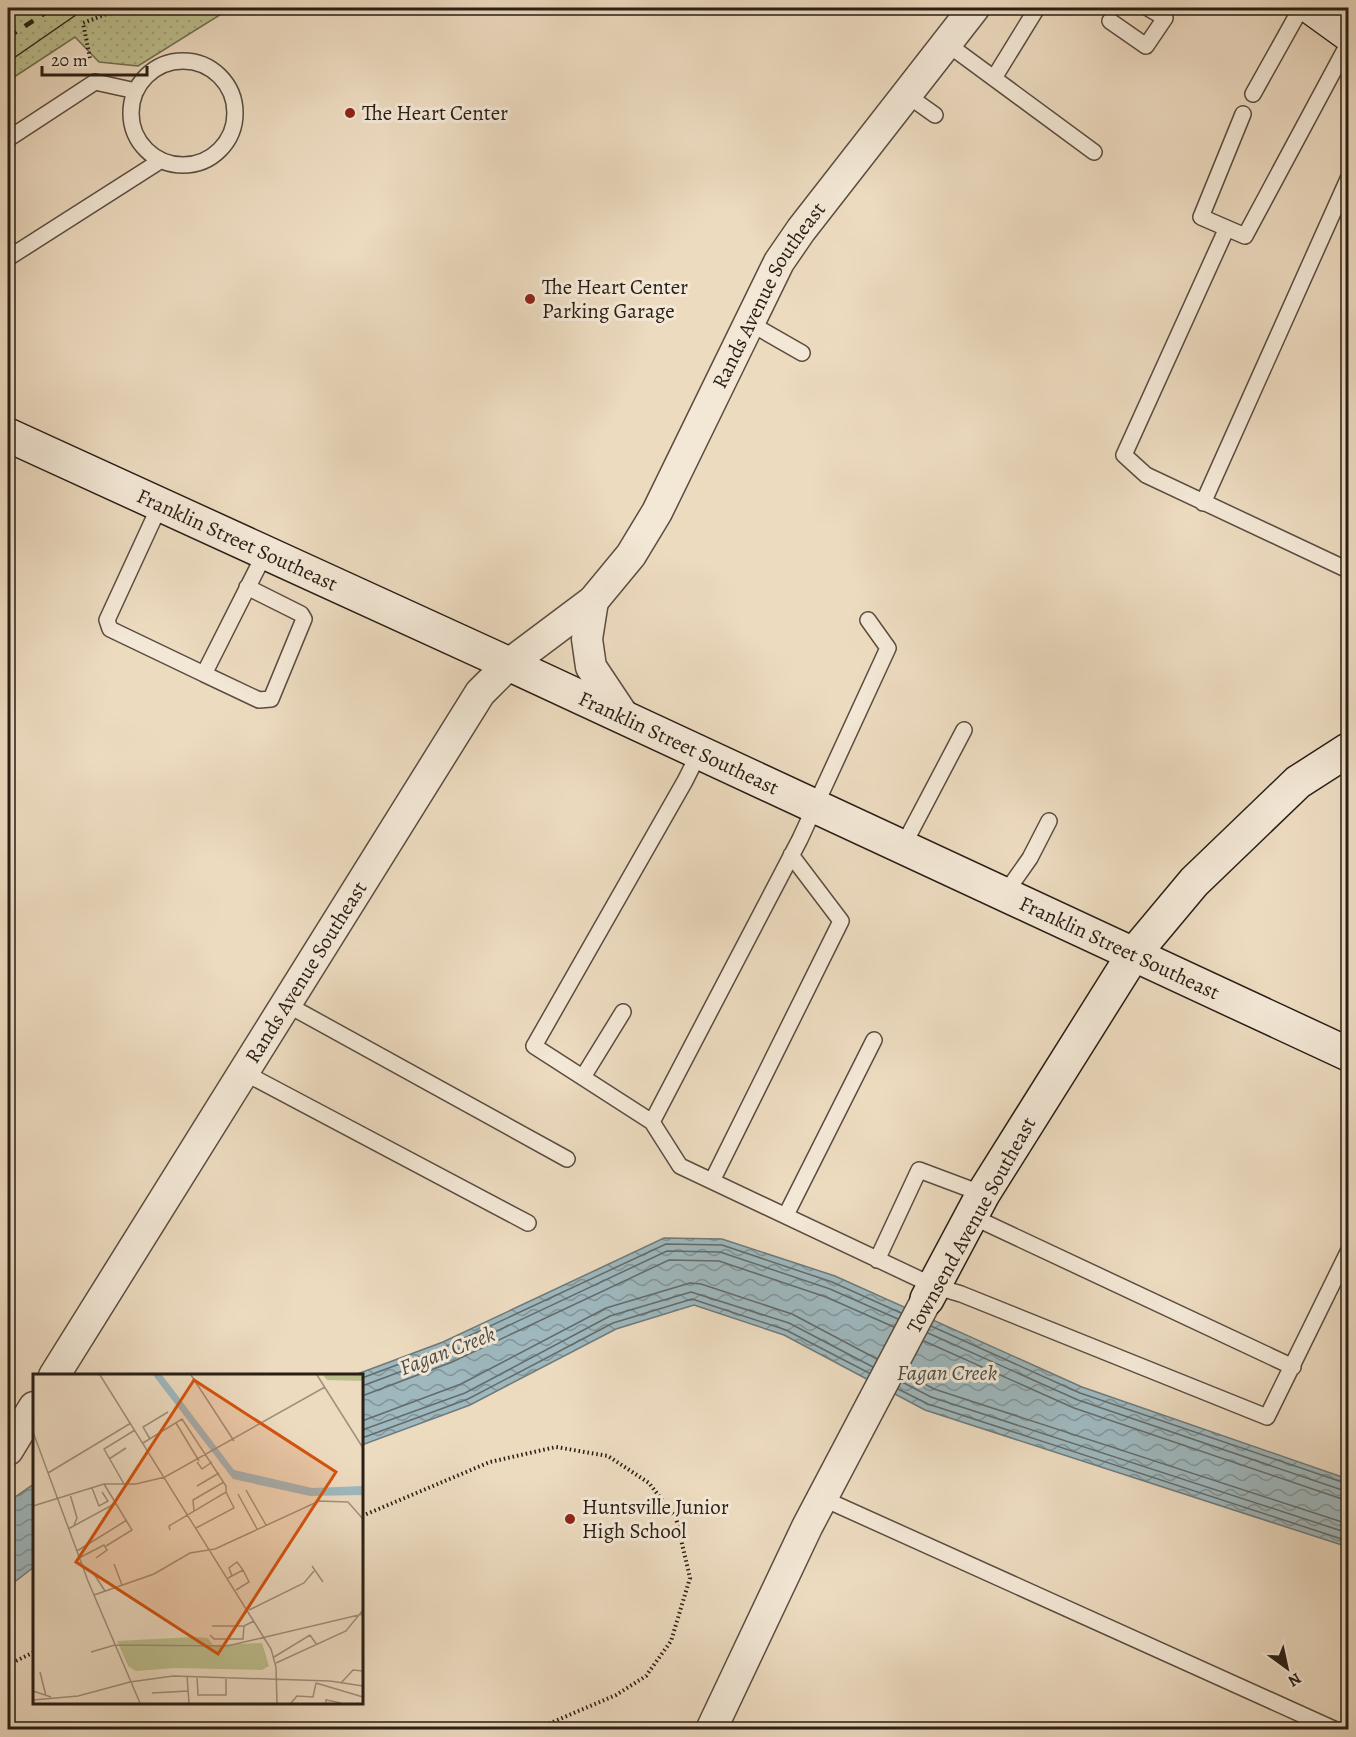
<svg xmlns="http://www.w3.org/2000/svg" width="1356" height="1737" font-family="Alegreya,serif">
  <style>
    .park { fill: url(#park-dots); stroke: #736e52; stroke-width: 1.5 }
    .water { fill: url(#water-waves); stroke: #6f7a7a; stroke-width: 1.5 }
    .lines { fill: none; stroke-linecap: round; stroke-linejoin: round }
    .shore { stroke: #646b6a; stroke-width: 1.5 }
    .lane-casing { stroke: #5a4d40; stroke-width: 18 }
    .street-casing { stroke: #5a4d40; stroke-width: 33 }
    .secondary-casing { stroke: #291e15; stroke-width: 36 }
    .path { stroke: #291e15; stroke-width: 4; stroke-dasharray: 1.5 3; stroke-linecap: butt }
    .lane { stroke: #f3e8d6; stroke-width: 15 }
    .street { stroke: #f3e8d6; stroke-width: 30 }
    .secondary { stroke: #f3e8d6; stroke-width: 33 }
    .tram { stroke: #291e15; stroke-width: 1.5 }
    .rail { stroke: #291e15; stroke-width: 4.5; stroke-dasharray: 10 10; stroke-linecap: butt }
    .poi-dot { fill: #8f2418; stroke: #f3e8d6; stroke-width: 2 }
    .labels { text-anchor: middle; stroke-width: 6; stroke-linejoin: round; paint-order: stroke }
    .poi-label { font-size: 21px; fill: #291e15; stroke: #f3e8d6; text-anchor: start }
    .street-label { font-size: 21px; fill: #291e15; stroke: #f3e8d6 }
    .water-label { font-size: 22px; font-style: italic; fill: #4c4c48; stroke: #f3e8d6 }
    .inset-road { fill: none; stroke: #9f8f7c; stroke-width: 1.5 }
    .view { fill: #d5530d; fill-opacity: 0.15; stroke: #d5530d; stroke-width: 3 }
    .inset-edge { fill: none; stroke: #291e15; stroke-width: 3 }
  </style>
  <defs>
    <pattern id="park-dots" width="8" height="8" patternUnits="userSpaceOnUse" patternTransform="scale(1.5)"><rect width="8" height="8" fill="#bdbf8f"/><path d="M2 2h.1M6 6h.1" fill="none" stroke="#a2a47a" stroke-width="1.8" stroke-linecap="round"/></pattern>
    <pattern id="water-waves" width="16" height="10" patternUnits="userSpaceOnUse" patternTransform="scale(1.5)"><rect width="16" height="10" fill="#9eb8be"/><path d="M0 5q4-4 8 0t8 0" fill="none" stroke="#819599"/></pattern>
  </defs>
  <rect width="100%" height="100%" fill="#eddbc0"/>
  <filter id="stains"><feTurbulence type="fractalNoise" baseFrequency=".00333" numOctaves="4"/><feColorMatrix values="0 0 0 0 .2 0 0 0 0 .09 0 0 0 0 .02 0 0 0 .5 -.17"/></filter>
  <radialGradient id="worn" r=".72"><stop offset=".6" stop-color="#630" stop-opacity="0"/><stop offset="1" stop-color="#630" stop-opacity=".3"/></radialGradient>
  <path class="park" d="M8 8H231L138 66 99 62 75 37 8 81Z"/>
  <path class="water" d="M664 1238 722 1239 835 1276 1082 1387 1348 1479V1547L925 1410 784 1335 694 1305 616 1329 470 1405 362 1445V1376H352L443 1342Z
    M34 1484V1567L8 1587V1502Z"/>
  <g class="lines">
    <path class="shore" d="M931 1326 1080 1393 1348 1484
      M928 1333 1078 1400 1348 1492
      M924 1341 1074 1408 1348 1501
      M906 1374 934 1389 1348 1524
      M362 1378 445 1347 666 1244 722 1245 832 1282 901 1313
      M902 1382 931 1397 1348 1533
      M362 1386 448 1354 667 1251 720 1252 830 1289 898 1319
      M898 1389 928 1404 1348 1541
      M362 1396 452 1362 669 1260 719 1261 826 1297 894 1327
      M362 1421 461 1384 606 1308 690 1283 701 1284 792 1314 877 1359
      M362 1430 465 1393 610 1316 691 1292 789 1323 873 1367
      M362 1438 468 1399 613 1323 692 1299 786 1330 869 1373"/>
    <defs>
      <path id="lane" d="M1110 21 1146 46 1165 18 1148 8
        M946 43 1094 152
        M131 113a52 52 0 1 1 104 0a52 52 0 1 1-104 0Z
        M994 78 1037 8
        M1253 94 1301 8
        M907 95 935 115
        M1243 114 1201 217 1245 236 1348 44
        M8 139 95 82 136 91
        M1226 230 1124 455 1146 475 1348 570
        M8 258 160 161
        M748 322 802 353
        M1203 503 1348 179
        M160 505 107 620 110 629 204 674 265 553
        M204 674 259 700 271 699 304 619 301 614 247 587
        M699 753 685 781 534 1046 652 1122 800 839 888 648 868 620
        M902 848 964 730
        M1004 895 1030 858 1049 821
        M286 1004 567 1159
        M243 1072 528 1223
        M583 1077 623 1012
        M652 1122 680 1166 934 1286 961 1294 1267 1417 1348 1252
        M712 1181 841 921 791 855
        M786 1215 874 1040
        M971 1216 1293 1367
        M877 1260 919 1170 983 1194
        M822 1498 1336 1730"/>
      <g id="street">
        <path d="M593 601 587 639 591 667 625 718"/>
        <path id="s1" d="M54 1376 480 693 509 664 593 601 631 555 657 512 779 262 801 230 974 8"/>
        <path d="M8 1450 34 1407"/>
        <path d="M711 1730 807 1527 927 1299"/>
      </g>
      <g id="secondary">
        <path d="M1312 8 1348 34"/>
        <path id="s2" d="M8 435 509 664 1348 1054"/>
        <path d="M927 1299 983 1194 1133 955 1194 882 1298 782 1348 750"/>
      </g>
    </defs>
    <use href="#lane" class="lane-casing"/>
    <use href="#street" class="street-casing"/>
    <use href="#secondary" class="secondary-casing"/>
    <path class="path" d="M90 58 83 23 122 8
      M362 1516 490 1462 556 1447 608 1456 649 1483 676 1518 690 1578 671 1641 646 1676 616 1695 534 1730
      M8 1665 34 1652"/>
    <use href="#lane" class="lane"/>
    <use href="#street" class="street"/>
    <use href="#secondary" class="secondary"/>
    <path class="tram" d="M8 62 86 8"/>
    <path class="rail" d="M8 37 53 8"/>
  </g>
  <g class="poi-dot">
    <circle cx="350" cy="113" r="6"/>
    <circle cx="530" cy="299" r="6"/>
    <circle cx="570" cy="1519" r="6"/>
  </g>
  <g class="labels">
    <g class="poi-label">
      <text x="362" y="120">The Heart Center</text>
      <text x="542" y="294">The Heart Center<tspan x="542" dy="24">Parking Garage</tspan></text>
      <text x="582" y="1514">Huntsville Junior<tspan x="582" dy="24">High School</tspan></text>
    </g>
    <g class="street-label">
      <text dy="7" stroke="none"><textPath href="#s1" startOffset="1305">Rands Avenue Southeast</textPath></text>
      <text dy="7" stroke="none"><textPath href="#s2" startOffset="252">Franklin Street Southeast</textPath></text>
      <text dy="7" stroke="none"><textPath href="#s2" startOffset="738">Franklin Street Southeast</textPath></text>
      <text dy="7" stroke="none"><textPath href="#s2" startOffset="1224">Franklin Street Southeast</textPath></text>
      <text dy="7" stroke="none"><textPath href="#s1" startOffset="476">Rands Avenue Southeast</textPath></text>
      <text transform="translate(971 1225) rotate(-61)" y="7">Townsend Avenue Southeast</text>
    </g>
    <g class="water-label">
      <text transform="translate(447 1350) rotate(-21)" y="8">Fagan Creek</text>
      <text x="947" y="1380">Fagan Creek</text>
    </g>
  </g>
  <g transform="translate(33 1374)">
    <rect width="330" height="330" fill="#eddbc0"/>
    <path d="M290 1H330V7L294 6ZM161 263 175 264 180 271 229 269 236 292 229 296 142 294 103 297 95 292 84 267Z" fill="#bdbf8f"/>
    <path d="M120 1H129L201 96 279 114 330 112V121L277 122 200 105Z" fill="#9eb8be"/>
    <path class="inset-road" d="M67 1 238 275 243 293 244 329M158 1 201 67M284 1 330 74M143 49 166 87M0 58 55 207 107 329M117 65 110 53 135 38M110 69 149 45 193 112V118M76 85 93 74M164 88 169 95 179 88M15 99 98 49M71 110 99 156 73 172M91 110 71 75 102 56M164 112 186 99M59 114 66 132 75 127 69 118M213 116 233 151M37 120 44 144 41 151M205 120 224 155M0 132 71 110H103L132 103 292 13M161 137 160 126 191 108M35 155 83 129M137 156 136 152 193 118 201 134 163 154M44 177 94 146M46 184 71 171 74 176 63 184M81 190 89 211M279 192 290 208M61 200 72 217M199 202 196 194 204 188 210 196M195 204 210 196 216 208 203 216M61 221 121 200 157 179 182 175 286 127 315 128 330 145M216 236 271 209 281 197M179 252H211L221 247M177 261 181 265H210L211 252M58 278 82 271 194 272 330 240M241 283 277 261 284 271M243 289 313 257 330 236M7 298 13 322M154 302 156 329M164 302 165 321H193V303M283 309 330 323M308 309 320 296 330 297M0 317 18 323M119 319 155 317M0 326 45 322 97 308 140 302 297 307 330 312M258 329 264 322 280 323 283 309M293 329V326L308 329"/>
    <path class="view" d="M161 6 303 98 185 280 43 188Z"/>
    <rect width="330" height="330" class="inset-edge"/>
  </g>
  <rect width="1356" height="1737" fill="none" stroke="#eddbc0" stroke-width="30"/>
  <rect x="9" y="9" width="1338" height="1719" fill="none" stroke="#291e15" stroke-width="3"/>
  <rect x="15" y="15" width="1326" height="1707" fill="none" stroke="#291e15" stroke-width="1.5"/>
  <g transform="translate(1287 1668) rotate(147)" stroke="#f3e8d6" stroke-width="4.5" paint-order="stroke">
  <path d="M0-4.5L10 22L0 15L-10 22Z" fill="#291e15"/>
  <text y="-9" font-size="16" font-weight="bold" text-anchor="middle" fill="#291e15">N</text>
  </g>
  <path d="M42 66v9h105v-9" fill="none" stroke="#291e15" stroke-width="3"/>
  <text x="51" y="66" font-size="18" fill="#291e15" stroke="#f3e8d6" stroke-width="4.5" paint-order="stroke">20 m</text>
  <rect width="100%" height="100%" filter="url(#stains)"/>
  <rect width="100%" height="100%" fill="url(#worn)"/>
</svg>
